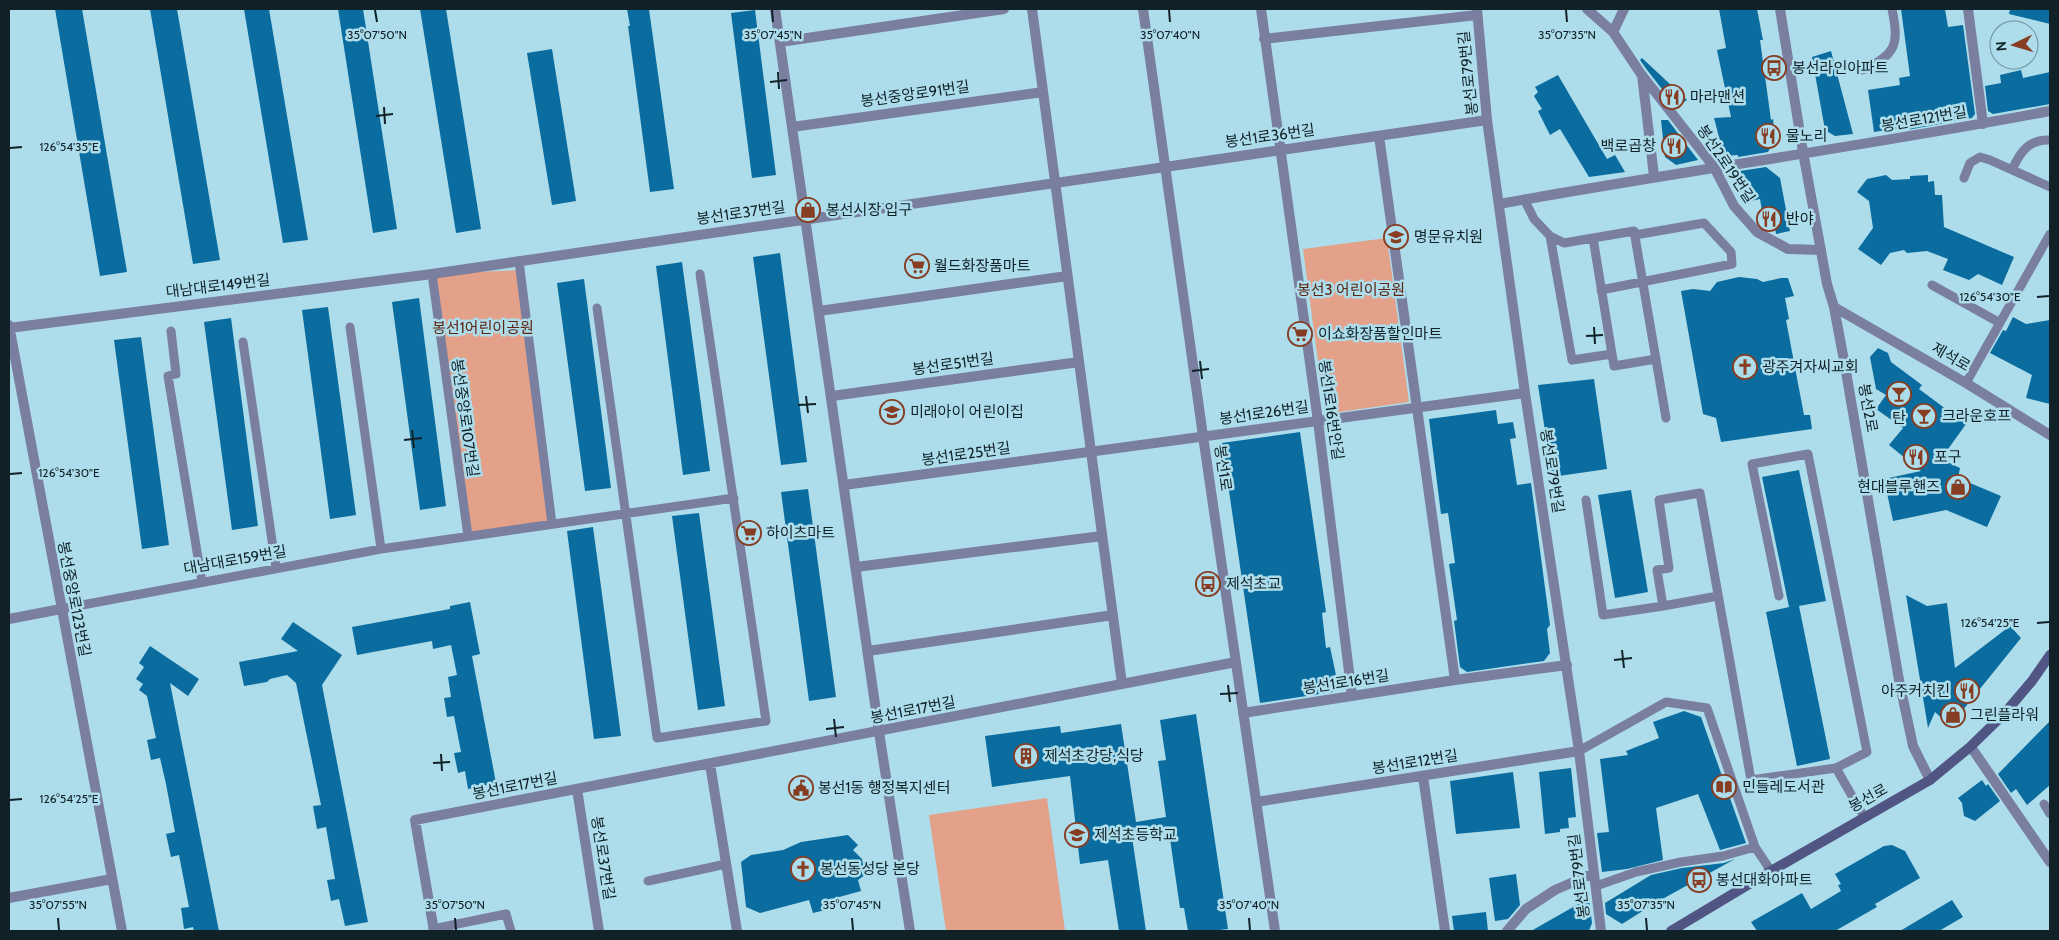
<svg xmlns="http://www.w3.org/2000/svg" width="2059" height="940" font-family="Cabin,'Noto Sans KR',sans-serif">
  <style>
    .green { fill: #e3a18a }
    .building { fill: #0b6d9f }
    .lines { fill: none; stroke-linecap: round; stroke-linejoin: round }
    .service { stroke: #7a7e9f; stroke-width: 9 }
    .minor { stroke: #7a7e9f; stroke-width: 10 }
    .tertiary { stroke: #7a7e9f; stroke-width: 10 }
    .secondary { stroke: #515584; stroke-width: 10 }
    .ticks { fill: none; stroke: #102228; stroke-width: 2 }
    .labels { text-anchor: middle; stroke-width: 5; stroke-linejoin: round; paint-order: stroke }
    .poi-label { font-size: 15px; fill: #102228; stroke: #addceb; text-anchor: start }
    .street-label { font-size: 15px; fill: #102228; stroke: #addceb }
    .park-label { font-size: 15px; fill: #5c2612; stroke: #addceb }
    .ticks-label { font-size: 12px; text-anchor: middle; fill: #102228; stroke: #addceb; stroke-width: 5; stroke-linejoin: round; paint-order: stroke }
  </style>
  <rect width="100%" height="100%" fill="#addceb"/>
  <path class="green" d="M1387 238 1409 402 1332 413 1324 406 1303 249Z
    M520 270 552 524 468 536 432 274Z
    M1047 798 1065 931H946L929 815Z"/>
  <path class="building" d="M55 9H82L127 272 100 276Z
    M150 9H177L220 260 193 264Z
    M244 9H269L308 240 283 243Z
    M338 9H363L397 229 373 233Z
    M420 9H446L481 229 456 233Z
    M627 9H649L674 189 650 192 628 26H630Z
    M1719 9H1757L1763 40H1760L1771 120 1773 119 1775 138 1768 152 1738 157V155L1724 156 1714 118 1731 117 1717 50 1726 48Z
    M1901 9H1945L1948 27 1963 25 1975 114 1972 118 1907 130V127L1874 132 1868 90 1900 85 1899 78 1910 76Z
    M2010 9H2050V24L2009 14Z
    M755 10 776 175 752 178 731 13Z
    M552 49 576 201 552 205 527 53Z
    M1831 51 1853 134 1835 136 1825 130 1812 57Z
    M1642 58 1687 100 1676 107 1647 70 1640 60Z
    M2021 70 2023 78 2050 72V104L1993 114 1988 111 1985 86 2001 83 2000 75Z
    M1558 75 1607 159 1615 155 1625 172 1589 177 1560 129 1550 135 1538 111 1542 109 1534 96 1538 92 1535 87Z
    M1661 120H1668L1698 160 1676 165 1665 157Z
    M1766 167 1780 178 1790 231 1776 234 1774 221 1764 223 1760 199 1746 202 1740 171Z
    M1886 175 1892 180 1910 179V176L1928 175V182L1934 181 1935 195H1942L1944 227 2014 257 2002 285 1978 274 1969 280 1943 270 1948 259 1927 251 1907 253 1904 250 1890 253 1881 265 1858 249 1873 228 1869 201 1857 192 1867 179Z
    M780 253 807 462 781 465 753 257Z
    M682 262 710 471 683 475 656 266Z
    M1739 277 1757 279 1763 282 1781 278H1788L1794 296 1785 298 1789 319 1786 320 1804 415H1810L1812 429 1721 442 1716 418 1703 414 1681 291 1693 289 1710 291 1717 282Z
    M584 279 611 488 585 491 557 283Z
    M419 298 446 506 420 510 392 302Z
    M328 307 356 515 330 519 302 310Z
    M2013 317 2026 324 2050 320V404L2026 398 2032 375 1990 353 2003 330 2006 331Z
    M231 318 258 526 232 530 204 322Z
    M141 337 169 545 142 549 114 340Z
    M1878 348 1888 353 1891 362 1922 385 1919 389 1966 424 1941 459 1960 468 1958 478 2001 496 1987 527 1946 510 1893 521 1884 479 1921 471 1889 445 1903 428 1876 409 1886 395 1876 389 1870 357Z
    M1594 379 1607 469 1552 477 1538 385Z
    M1496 410 1498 424 1513 422 1516 438 1510 439 1517 485 1531 483 1550 625 1547 629 1550 653 1544 661 1467 672 1460 667 1454 621 1457 620 1449 564 1455 563 1448 513 1441 514 1429 419Z
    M1300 432 1326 612 1322 613 1326 648 1330 647 1336 675 1331 676 1333 692 1260 703 1222 443Z
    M1799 470 1826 601 1799 606 1830 759 1797 766 1766 612 1789 607 1762 477Z
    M808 489 836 697 809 701 781 492Z
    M1631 490 1648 592 1615 598 1598 495Z
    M699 513 725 706 698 710 672 516Z
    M593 527 621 736 594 739 567 531Z
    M1906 595 1927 606 1947 603 1955 668 2010 626 2021 638 1950 726 1935 712 1928 728Z
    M470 602 480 654 472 656 496 783 468 789 465 771 458 773 454 753 461 752 454 716 447 717 444 698 451 697 448 677 457 675 451 645 433 649 432 641 357 655 352 627 450 609V606Z
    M293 622 342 655 322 685 368 922 345 926 339 899 331 901 327 880 335 879 326 827 317 829 313 806 321 805 296 683 287 675 270 679 267 682 244 686 239 662 298 651 281 639Z
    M150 646 199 679 188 696 170 683 219 931H194L193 927 184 929 181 908 189 907 179 855 171 857 166 834 175 832 166 784 160 758 151 760 147 740 156 738 147 696 139 690 143 684 136 679 144 667 139 663Z
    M1684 711 1701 717 1746 843 1720 850 1698 794 1656 808 1663 860 1627 869 1602 872 1597 833 1609 832 1600 759 1628 755 1626 751 1659 738 1653 722Z
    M1196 714 1228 929 1211 931H1188L1184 908H1180L1169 832 1132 837 1146 931H1119L1108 860 1080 864 1070 776 992 787 985 736 1060 726 1061 733 1121 724 1136 822 1166 817 1158 761 1166 760 1160 720Z
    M2050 721V785L2027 805 2016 789 2011 793 1998 774Z
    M1571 768 1576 817 1568 818 1569 828 1560 829V832L1545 834 1539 772Z
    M1513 772 1520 828 1456 834 1450 781Z
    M1982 780 1986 786 1988 784 2000 801 1975 821 1964 816 1962 803 1958 798Z
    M848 835 858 845 853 850 862 859 865 875 858 880 861 891 832 899 834 908 813 913 809 900 760 913 746 907 741 862 751 855 783 850 801 842Z
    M1892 845 1905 851 1920 878 1875 904 1877 907 1835 931H1757L1751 922 1802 893 1811 909 1841 891 1838 885 1841 884 1835 874 1884 846Z
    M1735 859 1657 902 1622 924 1606 914 1605 903 1651 875 1682 868 1724 863Z
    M1516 874 1520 905 1508 919 1495 921 1489 878Z
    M1589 898 1592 923 1589 931H1531Z
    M1952 900 1963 917 1939 931H1900Z
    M1486 912 1488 931H1454L1452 916Z"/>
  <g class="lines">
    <path class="service" d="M1863 70C1897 54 1899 44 1892 9
      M2012 170C2020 152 2029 139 2050 140
      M1964 178 1970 163 1980 157 1990 160 2050 187
      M1524 199 1534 219 1550 236 1572 360 1612 354 1593 238 1634 231 1666 418
      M1550 236 1564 243 1593 238
      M519 261 552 524
      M432 274 468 536
      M1932 285 2000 323
      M1601 290 1732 264 1731 252 1704 223 1635 235
      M597 308 657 738 766 721 700 274
      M350 327 381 549
      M171 331 176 374 168 376 202 582
      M243 342 276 568
      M1612 354 1614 366 1656 359
      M1966 383 2050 234
      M1586 500 1603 615 1663 606
      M1718 596 1663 606 1657 570 1669 568 1659 500 1700 493 1751 780 1836 768 1864 817
      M1779 596 1752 464 1808 454 1867 752 1836 768
      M61 609 381 549 734 498
      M1579 751 1666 702 1707 708 1755 847 1771 871
      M2044 804 2050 814
      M648 881 726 864
      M1596 886 1636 872 1681 862 1723 856 1755 847
      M433 929 506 914 511 931"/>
    <path class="minor" d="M775 9 879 732 910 931
      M1032 9 1122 684
      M1143 9 1203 436 1275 931
      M1261 9 1318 421 1352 696
      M1477 9 1487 120 1525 393 1579 751 1601 931
      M1587 9 1613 32 1641 74 1714 167 1734 206 1757 232 1788 249 1821 250
      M1968 9 1983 124
      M1613 32 1624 9
      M1264 39 1477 15
      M780 42 1004 9
      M1642 75 1654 176
      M792 127 1043 92
      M1379 136 1455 680
      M1499 204C1682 171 1867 146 2050 111
      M819 311 1067 276
      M9 325 122 931
      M9 328 432 274 1487 120
      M832 396 1079 362
      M844 485 1525 393
      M856 567 1102 536
      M9 619 61 609
      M868 651 1113 615
      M1243 713 1455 680 1567 665
      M1971 747 2050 862
      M710 764 737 931
      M1423 776 1445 931
      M577 789 599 931
      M1256 802 1579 751
      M9 898 112 879
      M434 931 415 820 1236 662
      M1507 931 1526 909 1555 890 1594 873"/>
    <path class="tertiary" d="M1780 9 1803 152 1827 284 1834 307 1845 366 1899 680 1913 746 1930 780
      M1834 307 1966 383 2050 435"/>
    <path class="secondary" d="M1671 931 1771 871 1930 780 1970 747 2004 714 2032 681 2050 655"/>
  </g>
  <path class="ticks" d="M375 10 377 22M772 10 773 22M1169 10 1170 22M1566 10 1567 22M778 72 779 89M770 82 787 80M384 107 385 124M376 116 393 114M10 148 22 147M2037 297 2049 296M1594 327 1595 344M1586 336 1603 335M1200 361 1202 379M1192 371 1209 369M806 396 808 413M798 405 816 404M412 430 414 448M404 440 422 438M10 474 22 473M2037 623 2049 622M1622 650 1624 668M1614 660 1632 658M1228 685 1230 702M1220 694 1238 693M834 719 836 737M826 729 844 727M441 754 442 771M433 763 450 762M10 800 22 799M58 918 59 930M455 918 456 930M852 918 853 930M1249 918 1250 930M1646 918 1647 930"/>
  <defs>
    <symbol id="bus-ring" viewBox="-11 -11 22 22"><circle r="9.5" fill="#addceb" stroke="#863d22" stroke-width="1.5"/><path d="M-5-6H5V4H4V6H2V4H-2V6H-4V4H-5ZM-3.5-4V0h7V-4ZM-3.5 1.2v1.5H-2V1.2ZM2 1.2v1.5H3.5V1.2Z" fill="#863d22"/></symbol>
    <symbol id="restaurant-ring" viewBox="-11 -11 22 22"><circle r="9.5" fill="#addceb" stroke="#863d22" stroke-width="1.5"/><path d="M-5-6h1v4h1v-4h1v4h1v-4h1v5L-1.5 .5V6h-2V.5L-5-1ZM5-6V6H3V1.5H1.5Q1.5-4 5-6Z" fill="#863d22"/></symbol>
    <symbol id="shop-ring" viewBox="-11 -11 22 22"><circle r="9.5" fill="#addceb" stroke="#863d22" stroke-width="1.5"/><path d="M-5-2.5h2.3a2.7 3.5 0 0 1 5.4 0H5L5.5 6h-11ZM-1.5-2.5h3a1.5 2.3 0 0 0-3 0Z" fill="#863d22"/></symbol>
    <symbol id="school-ring" viewBox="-11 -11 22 22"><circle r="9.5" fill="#addceb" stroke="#863d22" stroke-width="1.5"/><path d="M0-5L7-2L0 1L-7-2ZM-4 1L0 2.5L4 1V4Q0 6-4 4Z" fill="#863d22"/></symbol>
    <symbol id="supermarket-ring" viewBox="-11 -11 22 22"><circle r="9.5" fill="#addceb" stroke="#863d22" stroke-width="1.5"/><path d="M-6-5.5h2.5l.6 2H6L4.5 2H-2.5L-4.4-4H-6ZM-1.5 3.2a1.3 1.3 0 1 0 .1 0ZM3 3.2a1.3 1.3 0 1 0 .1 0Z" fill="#863d22"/></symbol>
    <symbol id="church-ring" viewBox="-11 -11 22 22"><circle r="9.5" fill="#addceb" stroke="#863d22" stroke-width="1.5"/><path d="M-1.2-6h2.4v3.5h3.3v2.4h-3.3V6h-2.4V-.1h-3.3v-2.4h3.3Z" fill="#863d22"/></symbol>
    <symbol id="bar-ring" viewBox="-11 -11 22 22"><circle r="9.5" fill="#addceb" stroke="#863d22" stroke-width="1.5"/><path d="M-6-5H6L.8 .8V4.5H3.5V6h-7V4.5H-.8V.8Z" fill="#863d22"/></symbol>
    <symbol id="building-ring" viewBox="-11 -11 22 22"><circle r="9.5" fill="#addceb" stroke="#863d22" stroke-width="1.5"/><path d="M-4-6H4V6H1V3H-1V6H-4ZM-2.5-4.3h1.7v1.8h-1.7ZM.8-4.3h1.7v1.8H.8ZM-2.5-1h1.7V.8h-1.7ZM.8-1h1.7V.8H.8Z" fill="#863d22"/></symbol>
    <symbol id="library-ring" viewBox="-11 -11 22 22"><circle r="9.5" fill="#addceb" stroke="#863d22" stroke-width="1.5"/><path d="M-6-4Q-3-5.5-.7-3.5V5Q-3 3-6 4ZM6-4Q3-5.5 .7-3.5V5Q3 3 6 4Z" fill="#863d22"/></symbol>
    <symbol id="civic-ring" viewBox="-11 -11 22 22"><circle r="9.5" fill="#addceb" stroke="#863d22" stroke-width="1.5"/><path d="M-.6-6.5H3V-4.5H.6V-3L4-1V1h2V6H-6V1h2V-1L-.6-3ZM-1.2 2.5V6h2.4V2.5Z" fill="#863d22"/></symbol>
  </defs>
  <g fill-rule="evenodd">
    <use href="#bus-ring" x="1760" y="54" width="28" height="28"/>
    <use href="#restaurant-ring" x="1658" y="83" width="28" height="28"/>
    <use href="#restaurant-ring" x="1754" y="122" width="28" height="28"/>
    <use href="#restaurant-ring" x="1660" y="132" width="28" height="28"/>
    <use href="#shop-ring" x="794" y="196" width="28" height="28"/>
    <use href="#restaurant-ring" x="1755" y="205" width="28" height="28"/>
    <use href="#school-ring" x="1382" y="223" width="28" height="28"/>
    <use href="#supermarket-ring" x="903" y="252" width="28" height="28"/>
    <use href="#supermarket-ring" x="1286" y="320" width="28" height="28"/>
    <use href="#church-ring" x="1731" y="353" width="28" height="28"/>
    <use href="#bar-ring" x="1885" y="380" width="28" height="28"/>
    <use href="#school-ring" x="878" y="398" width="28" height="28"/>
    <use href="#bar-ring" x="1910" y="402" width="28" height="28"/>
    <use href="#restaurant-ring" x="1902" y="443" width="28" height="28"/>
    <use href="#shop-ring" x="1944" y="473" width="28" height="28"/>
    <use href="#supermarket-ring" x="735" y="519" width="28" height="28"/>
    <use href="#bus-ring" x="1194" y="570" width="28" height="28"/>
    <use href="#restaurant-ring" x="1953" y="677" width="28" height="28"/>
    <use href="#shop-ring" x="1939" y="701" width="28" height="28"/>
    <use href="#building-ring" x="1012" y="742" width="28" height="28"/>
    <use href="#library-ring" x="1710" y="773" width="28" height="28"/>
    <use href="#civic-ring" x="787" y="774" width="28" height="28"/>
    <use href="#school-ring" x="1063" y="821" width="28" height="28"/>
    <use href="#church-ring" x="789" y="855" width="28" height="28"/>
    <use href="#bus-ring" x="1685" y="866" width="28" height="28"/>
  </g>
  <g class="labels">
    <g class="poi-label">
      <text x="1792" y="73">봉선라인아파트</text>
      <text x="1690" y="102">마라맨션</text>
      <text x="1786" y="141">물노리</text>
      <text x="1656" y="151" text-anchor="end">백로곱창</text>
      <text x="826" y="215">봉선시장 입구</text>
      <text x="1786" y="224">반야</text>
      <text x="1414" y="242">명문유치원</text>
      <text x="934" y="271">월드화장품마트</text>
      <text x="1318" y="339">이쇼화장품할인마트</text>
      <text x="1762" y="372">광주겨자씨교회</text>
      <text x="910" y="417">미래아이 어린이집</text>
      <text x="1942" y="421">크라운호프</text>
      <text x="1899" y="423" text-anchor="middle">탄</text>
      <text x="1934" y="462">포구</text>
      <text x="1940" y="492" text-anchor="end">현대블루핸즈</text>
      <text x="766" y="538">하이츠마트</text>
      <text x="1226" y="589">제석초교</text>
      <text x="1950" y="696" text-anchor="end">아주커치킨</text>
      <text x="1970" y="720">그린플라워</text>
      <text x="1044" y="761">제석초강당,식당</text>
      <text x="1742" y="792">민들레도서관</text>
      <text x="818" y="793">봉선1동 행정복지센터</text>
      <text x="1094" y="840">제석초등학교</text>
      <text x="820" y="874">봉선동성당 본당</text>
      <text x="1716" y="885">봉선대화아파트</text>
    </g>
    <g class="street-label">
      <text transform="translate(1468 73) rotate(-96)" y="5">봉선로79번길</text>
      <text transform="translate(915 94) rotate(-8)" y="5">봉선중앙로91번길</text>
      <text transform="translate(1924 119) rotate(-10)" y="5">봉선로121번길</text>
      <text transform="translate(1270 136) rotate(-8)" y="5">봉선1로36번길</text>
      <text transform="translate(1726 164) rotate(56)" y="5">봉선2로19번길</text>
      <text transform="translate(741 213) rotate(-8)" y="5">봉선1로37번길</text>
      <text transform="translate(218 286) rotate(-7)" y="5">대남대로149번길</text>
      <text transform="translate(1951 357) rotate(30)" y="5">제석로</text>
      <text transform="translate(953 364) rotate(-8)" y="5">봉선로51번길</text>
      <text transform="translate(1868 408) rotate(80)" y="5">봉선2로</text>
      <text transform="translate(1331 410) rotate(82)" y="5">봉선1로16번안길</text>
      <text transform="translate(1264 413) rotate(-8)" y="5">봉선1로26번길</text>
      <text transform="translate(465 418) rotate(82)" y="5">봉선중앙로107번길</text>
      <text transform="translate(966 454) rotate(-8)" y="5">봉선1로25번길</text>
      <text transform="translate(1223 468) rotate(82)" y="5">봉선1로</text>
      <text transform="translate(1552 471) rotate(81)" y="5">봉선로79번길</text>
      <text transform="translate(235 560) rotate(-10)" y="5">대남대로159번길</text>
      <text transform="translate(74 599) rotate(79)" y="5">봉선중앙로123번길</text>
      <text transform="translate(1346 682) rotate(-9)" y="5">봉선1로16번길</text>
      <text transform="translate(913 710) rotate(-11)" y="5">봉선1로17번길</text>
      <text transform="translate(1415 762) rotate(-9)" y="5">봉선1로12번길</text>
      <text transform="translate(515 786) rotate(-11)" y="5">봉선1로17번길</text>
      <text transform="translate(1868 798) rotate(-29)" y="5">봉선로</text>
      <text transform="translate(603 858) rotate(81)" y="5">봉선로37번길</text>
      <text transform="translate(1579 876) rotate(-97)" y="5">봉선로79번길</text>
    </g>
    <g class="park-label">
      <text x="1351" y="295">봉선3 어린이공원</text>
      <text x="483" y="333">봉선1어린이공원</text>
    </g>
  </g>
  <g class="ticks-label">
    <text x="377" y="39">35°07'50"N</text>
    <text x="773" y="39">35°07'45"N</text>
    <text x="1170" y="39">35°07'40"N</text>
    <text x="1567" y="39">35°07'35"N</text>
    <text x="69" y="151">126°54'35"E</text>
    <text x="1990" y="301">126°54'30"E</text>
    <text x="69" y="477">126°54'30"E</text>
    <text x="1990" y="627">126°54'25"E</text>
    <text x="69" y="803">126°54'25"E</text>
    <text x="58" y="909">35°07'55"N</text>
    <text x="455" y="909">35°07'50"N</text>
    <text x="852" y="909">35°07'45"N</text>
    <text x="1249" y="909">35°07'40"N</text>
    <text x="1646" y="909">35°07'35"N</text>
  </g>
  <rect width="2059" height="940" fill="none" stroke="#102228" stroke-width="20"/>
  <g transform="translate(2014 45) rotate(265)"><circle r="24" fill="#addceb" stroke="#6e929d"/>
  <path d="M0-4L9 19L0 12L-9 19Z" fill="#863d22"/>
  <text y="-8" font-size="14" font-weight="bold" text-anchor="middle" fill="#102228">N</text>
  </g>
</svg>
